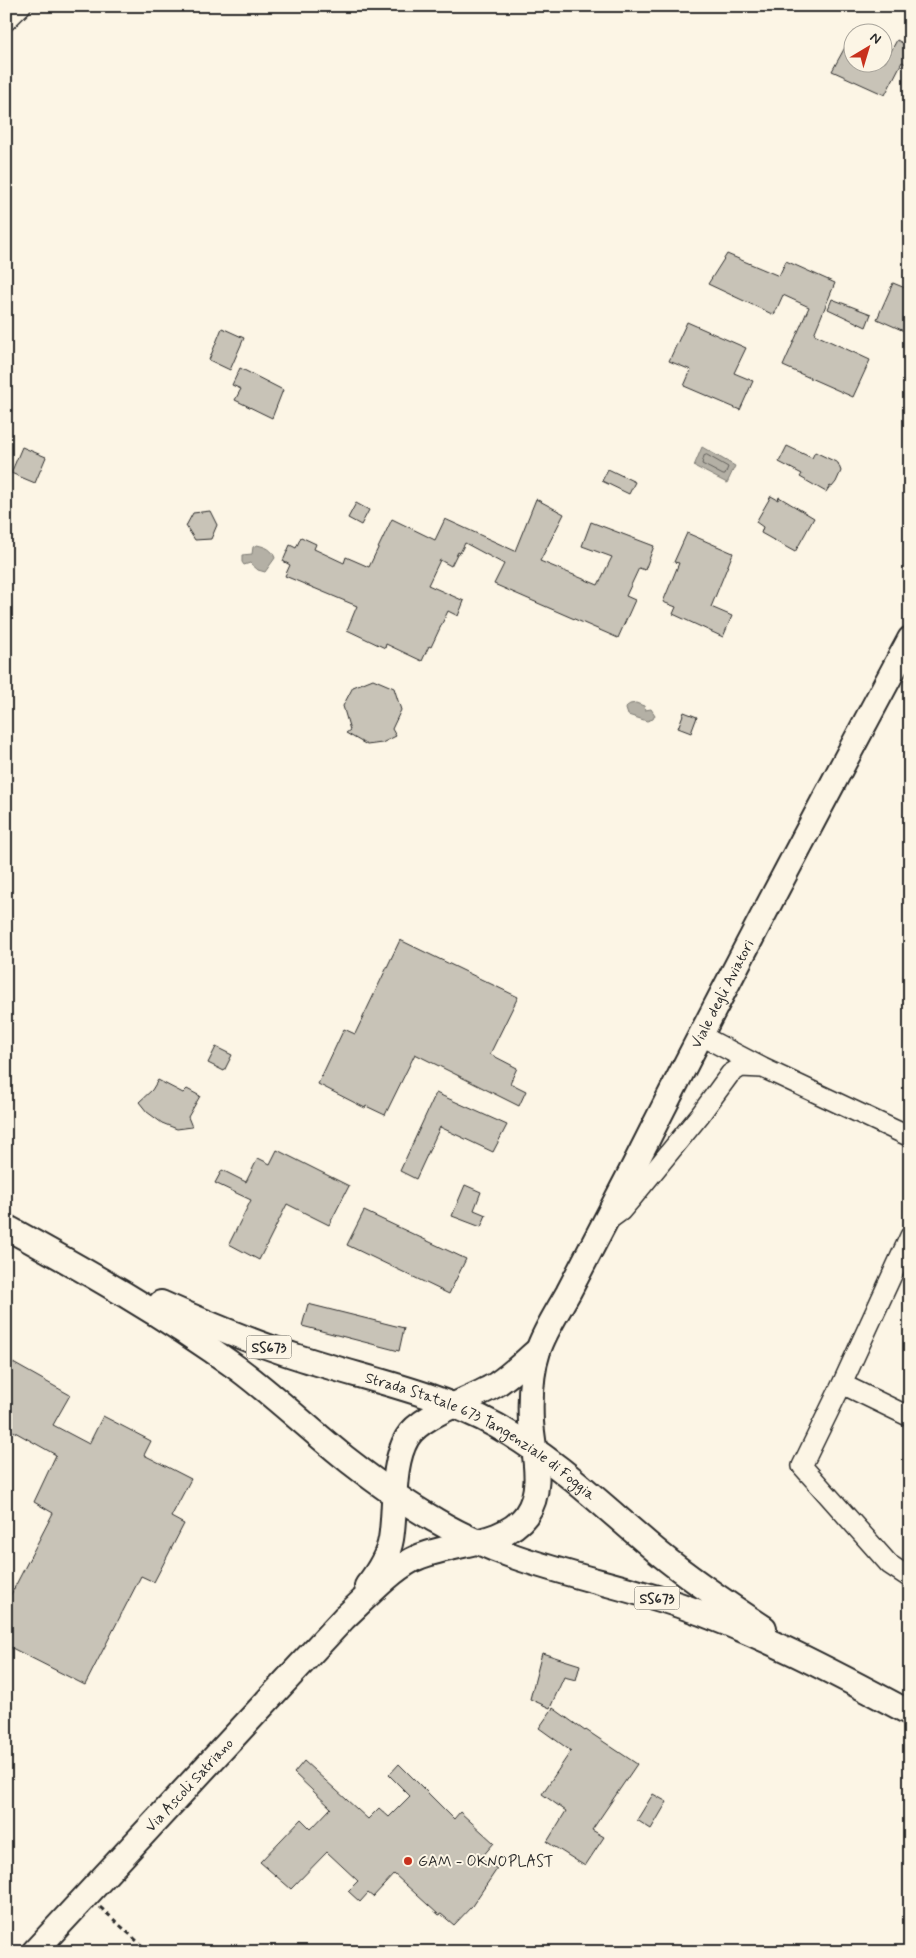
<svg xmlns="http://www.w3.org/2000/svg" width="916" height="1958" font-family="Mynerve,sans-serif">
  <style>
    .water { fill: #b4b0a5; stroke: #7d7b74 }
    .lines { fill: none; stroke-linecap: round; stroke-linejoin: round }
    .shore { stroke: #62605c; stroke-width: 1 }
    .building { fill: #c8c3b7; stroke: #2b2b2b }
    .minor-casing { stroke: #2b2b2b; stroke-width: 22 }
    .major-casing { stroke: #2b2b2b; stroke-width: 28 }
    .path { stroke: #2b2b2b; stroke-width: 3; stroke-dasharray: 5 4; stroke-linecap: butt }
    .minor { stroke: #fcf5e5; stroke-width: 19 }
    .major { stroke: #fcf5e5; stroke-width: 24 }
    .poi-dot { fill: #c8321e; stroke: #fcf5e5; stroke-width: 2 }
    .labels { text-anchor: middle; stroke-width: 4; stroke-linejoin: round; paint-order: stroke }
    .shield { fill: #fcf5e5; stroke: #6a6863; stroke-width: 1 }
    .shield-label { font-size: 14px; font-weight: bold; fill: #2b2b2b }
    .street-label { font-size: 15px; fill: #2b2b2b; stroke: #fcf5e5 }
    .poi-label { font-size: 15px; fill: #2b2b2b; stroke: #fcf5e5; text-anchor: start }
  </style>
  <rect width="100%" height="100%" fill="#fcf5e5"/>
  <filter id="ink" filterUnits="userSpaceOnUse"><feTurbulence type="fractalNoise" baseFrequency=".02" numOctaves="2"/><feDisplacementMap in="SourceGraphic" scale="10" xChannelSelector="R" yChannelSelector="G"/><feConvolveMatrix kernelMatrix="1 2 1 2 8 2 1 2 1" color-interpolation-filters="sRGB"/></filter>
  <g filter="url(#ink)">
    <path class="water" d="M702 447 735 466 727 483 694 466Z
      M257 545C266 547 272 549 275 558L265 572 258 570 250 563 244 565 242 562V555L252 554 253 547Z
      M630 704 636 703 644 706 645 710 651 709 655 715 653 719 647 721 628 715 626 709 627 706Z"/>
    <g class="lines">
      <path class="shore" d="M707 455 728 467 725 475H723L702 464 704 456Z"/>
    </g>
    <path class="building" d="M854 31V62H885L897 40 910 47V66L902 62 885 95 832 71Z
      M727 254 779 276 786 261 835 283 814 334 870 360 853 397 783 366 809 307 783 295 774 315 708 284Z
      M893 283 910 290V318L904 331 877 319Z
      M832 299 871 314 866 327 828 309Z
      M687 322 746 348 734 373 753 381 740 410 684 386 691 370 669 361Z
      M222 328 244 338 230 370 209 360Z
      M240 368 283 390 272 418 235 400 241 389 232 385Z
      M787 446 812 458 815 452 838 463 841 471 836 482 832 487 830 486 826 492 800 477 802 474 779 462Z
      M22 447 46 457 35 483 11 473Z
      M608 469 635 482 629 494 602 481Z
      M771 496 778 500 779 497 814 518 795 552 761 533 763 527 756 522Z
      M536 499 564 514 540 561 598 585 612 557 582 546 591 522 654 546 645 570 639 568 626 596 635 600 618 638 494 584 504 564 465 543 460 553 458 552 451 566 440 560 428 585 464 601 458 616 448 611 431 647 429 646 422 661 386 644 385 648 347 630 357 606 285 576 290 565 283 561 290 545 296 548 301 537 316 544 314 549 344 563 346 557 369 567 392 519 435 540 445 519 515 551Z
      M356 503 369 510 361 525 348 518Z
      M210 511 217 525 211 539 195 540 186 526 193 513Z
      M687 533 733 553 711 607 732 616 723 637 673 614 676 607 663 602 679 563 674 562Z
      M373 679 394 688 401 710 392 729 396 736 382 743 367 745 346 733 350 730 343 706 353 687Z
      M684 712 697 717 691 733 678 728Z
      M400 940 518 997 490 1054 517 1068 510 1083 526 1091 519 1106 415 1054 385 1115 366 1106 365 1108 318 1084 344 1029 355 1034Z
      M216 1047 232 1055 224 1071 208 1063Z
      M158 1080 183 1093 187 1089 200 1096 188 1117 192 1127 177 1129 162 1123 147 1112 139 1102 152 1090Z
      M436 1093 507 1125 493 1152 440 1127 416 1179 400 1171Z
      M277 1150 349 1186 329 1225 287 1204 259 1260 229 1244 251 1200 215 1183 222 1170 246 1182 258 1158 270 1164Z
      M465 1185 481 1192 474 1210 486 1215 481 1227 452 1216Z
      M364 1211 466 1259 449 1294 347 1245Z
      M308 1304 404 1328 399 1351 302 1326Z
      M6 1359 70 1395 53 1425 89 1444 103 1416 151 1441 144 1455 191 1479 171 1517 184 1524 154 1582 141 1576 85 1685 6 1645V1604L53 1513 34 1502 56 1455 6 1427Z
      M542 1653 580 1665 576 1680 564 1677 550 1708 530 1699Z
      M553 1708 585 1731 586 1730 637 1764 592 1830 604 1837 585 1866 547 1842 566 1811 542 1794 571 1751 539 1728Z
      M304 1761 368 1819 379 1808 389 1817 410 1796 389 1775 399 1764 454 1819 460 1812 494 1843 481 1858 497 1869 472 1906 454 1925 441 1914 439 1915 394 1874 373 1897 368 1893 360 1902 348 1891 358 1881 327 1852 291 1889 260 1862 301 1819 311 1829 331 1808 294 1773Z
      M653 1794 667 1802 651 1829 637 1820Z"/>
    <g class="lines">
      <defs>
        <path id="minor" d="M6 21 21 6
          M700 1035 763 1068 910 1137
          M610 1219 621 1211 633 1197 700 1115 730 1074 741 1067 762 1068
          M910 1236 842 1384 802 1466 889 1564 910 1578
          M842 1384 910 1417"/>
        <g id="major">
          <path d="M6 1227C86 1271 164 1315 237 1368 276 1397 311 1431 349 1461 376 1482 405 1503 435 1520 512 1566 595 1577 679 1605 760 1633 835 1673 910 1713"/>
          <path id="s1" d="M161 1303C206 1323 251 1342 298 1357 365 1379 434 1391 497 1426 557 1460 607 1510 660 1554 693 1581 729 1605 764 1628"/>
          <path d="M367 1586C378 1572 388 1557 391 1539 396 1509 391 1465 407 1438 420 1415 473 1399 497 1384 512 1374 525 1361 538 1350"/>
          <path id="s2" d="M34 1952 344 1618C365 1599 388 1573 412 1560 446 1542 503 1547 526 1515 545 1489 533 1451 531 1422 530 1400 531 1372 538 1351 544 1332 558 1311 568 1293 590 1251 612 1209 634 1166 723 989 816 814 910 639"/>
        </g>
      </defs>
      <use href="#minor" class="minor-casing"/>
      <use href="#major" class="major-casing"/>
      <path class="path" d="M100 1907 149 1952"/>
      <use href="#minor" class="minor"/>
      <use href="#major" class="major"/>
    </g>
  </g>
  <circle class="poi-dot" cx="408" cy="1861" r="5"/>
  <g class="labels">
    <g class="shield">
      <rect x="246.5" y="1335.5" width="45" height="23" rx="4"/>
      <rect x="634.5" y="1586.5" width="45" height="23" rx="4"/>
    </g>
    <g class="shield-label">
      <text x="269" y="1352">SS673</text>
      <text x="657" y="1603">SS673</text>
    </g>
    <g class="street-label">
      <text dy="5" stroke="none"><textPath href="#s2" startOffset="1239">Viale degli Aviatori</textPath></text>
      <text dy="5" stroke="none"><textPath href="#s1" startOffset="348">Strada Statale 673 Tangenziale di Foggia</textPath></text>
      <text dy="5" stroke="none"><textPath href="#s2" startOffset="228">Via Ascoli Satriano</textPath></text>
    </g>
    <g class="poi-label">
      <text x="418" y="1866">GAM - OKNOPLAST</text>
    </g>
  </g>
  <rect width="916" height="1958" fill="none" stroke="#fcf5e5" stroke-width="25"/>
  <rect x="12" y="12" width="891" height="1933" fill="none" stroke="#2b2b2b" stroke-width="2" filter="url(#ink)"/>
  <g transform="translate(868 48) rotate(38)"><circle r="24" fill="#fcf5e5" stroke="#a8a49b"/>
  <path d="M0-4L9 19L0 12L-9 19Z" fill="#c8321e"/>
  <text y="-8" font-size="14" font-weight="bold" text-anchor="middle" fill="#2b2b2b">N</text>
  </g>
</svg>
